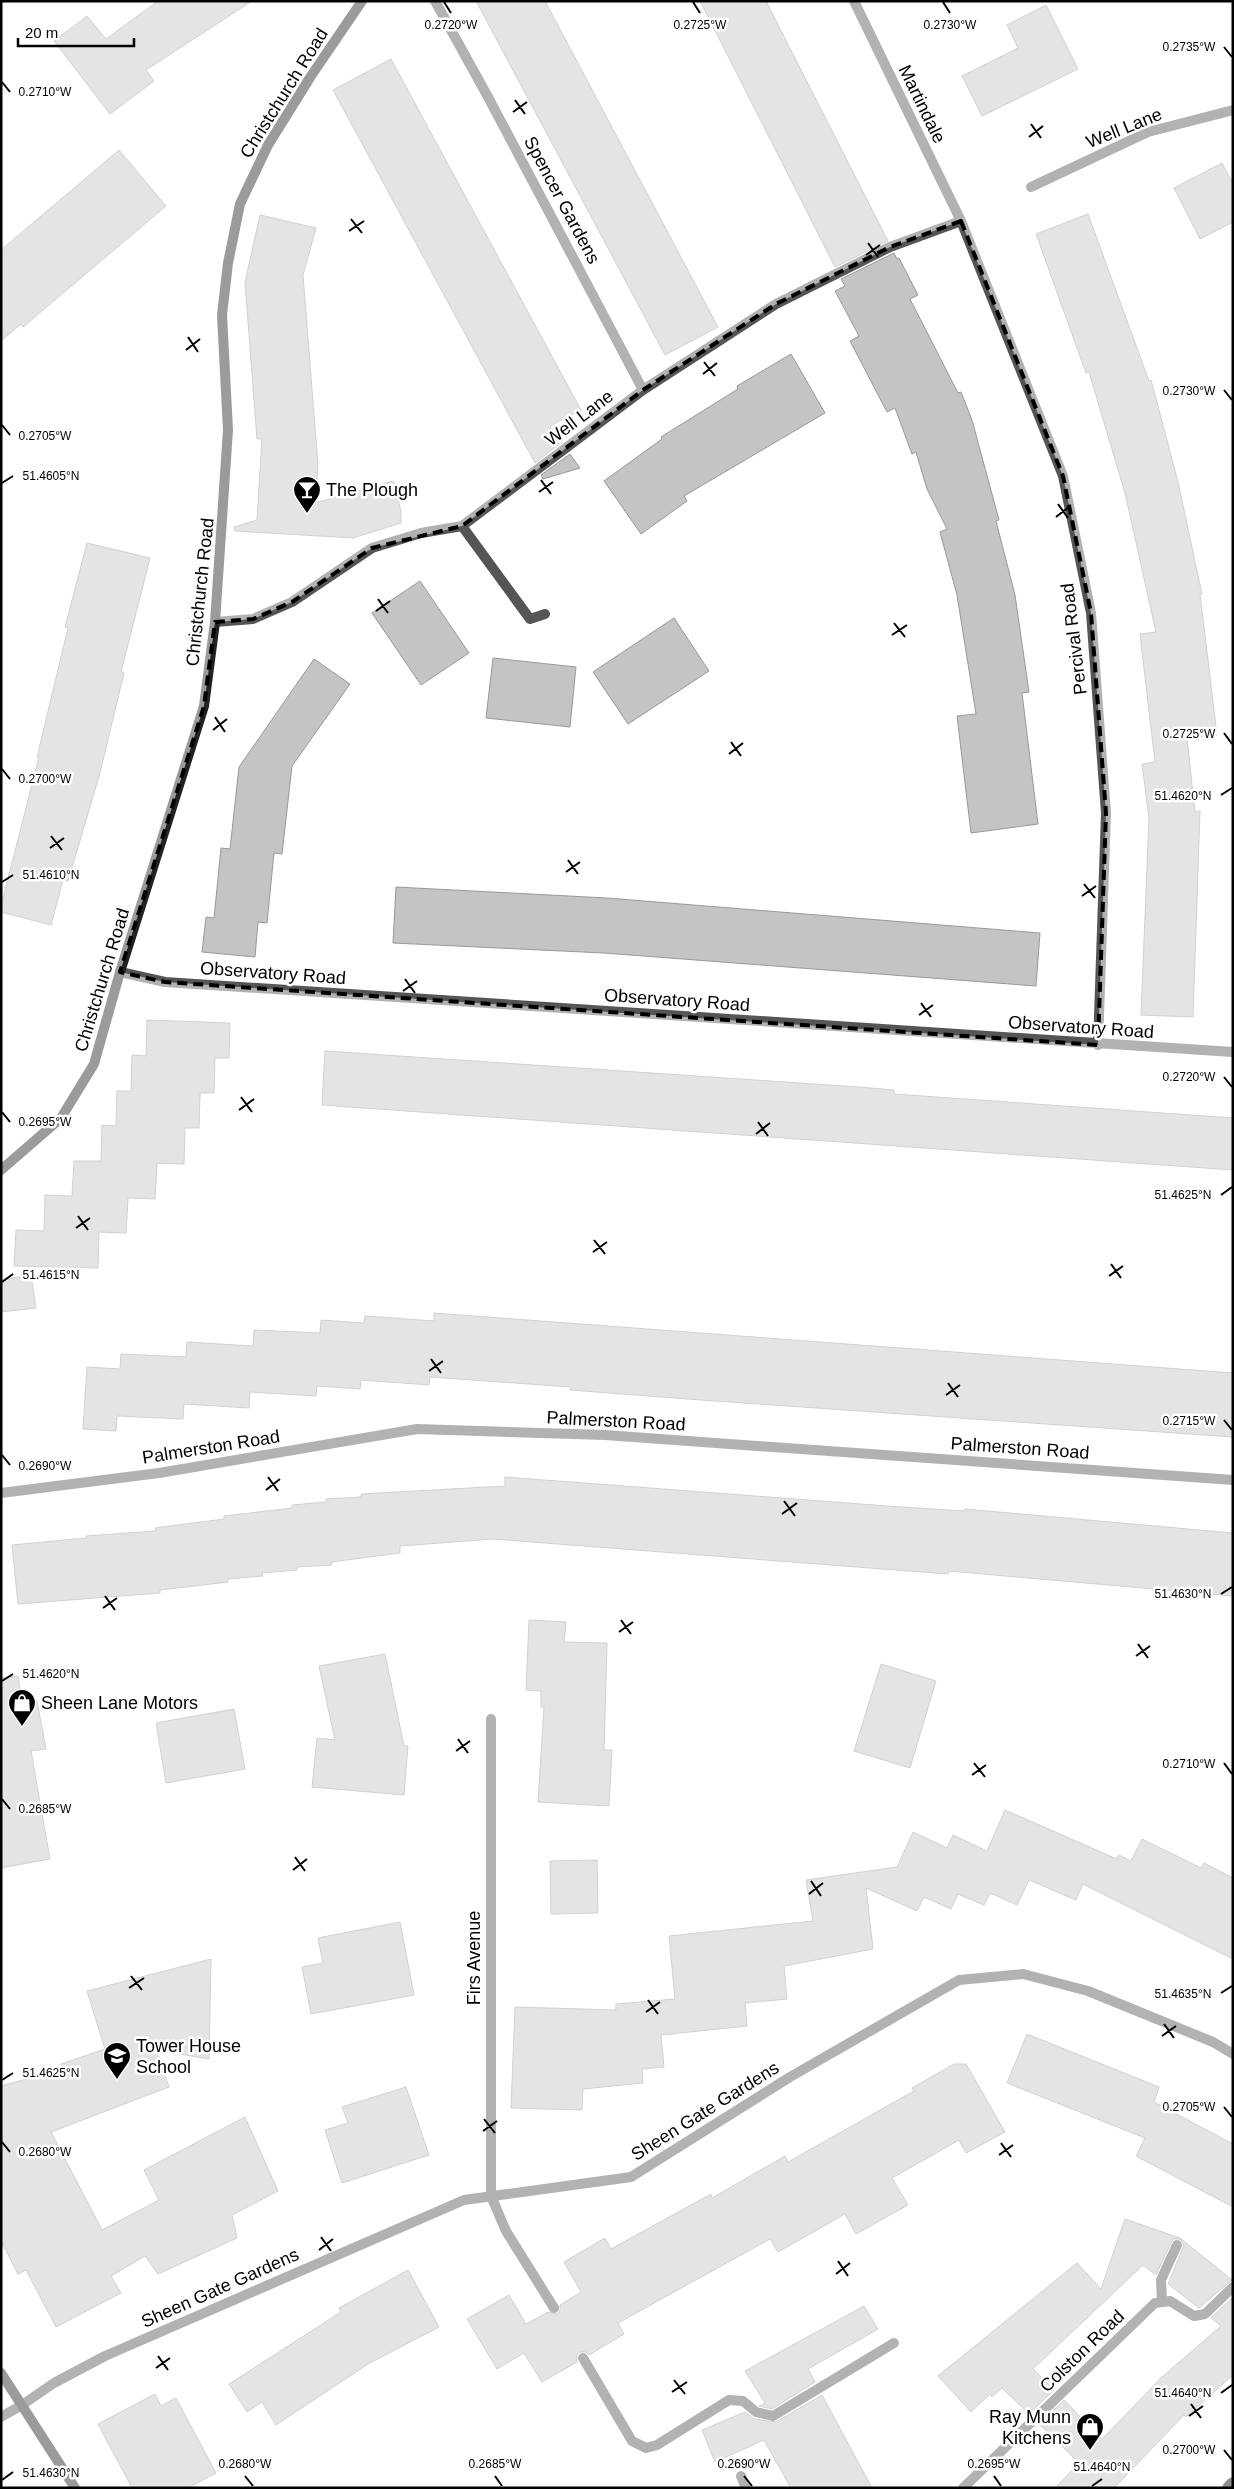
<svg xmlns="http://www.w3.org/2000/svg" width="1234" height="2489" font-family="Helvetica,sans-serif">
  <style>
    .building { fill: #c4c4c4; stroke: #999 }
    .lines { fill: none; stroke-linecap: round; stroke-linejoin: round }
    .highway-casing { stroke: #dbdbdb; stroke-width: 18 }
    .lane { stroke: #555; stroke-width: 10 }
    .street { stroke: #555; stroke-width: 10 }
    .secondary { stroke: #222; stroke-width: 10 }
    .highway { stroke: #000; stroke-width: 15 }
    .marked { fill: none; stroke: #000; stroke-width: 4; stroke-dasharray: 10 6; stroke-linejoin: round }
    .ticks { fill: none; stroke: #000; stroke-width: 2 }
    .labels { text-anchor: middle; stroke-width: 5; stroke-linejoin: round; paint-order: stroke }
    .street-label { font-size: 18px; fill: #000; stroke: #fff }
    .poi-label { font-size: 18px; fill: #000; stroke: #fff; text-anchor: start }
    .ticks-label { font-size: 12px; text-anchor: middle; fill: #000; stroke: #fff; stroke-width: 5; stroke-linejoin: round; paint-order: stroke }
  </style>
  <rect width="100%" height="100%" fill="#fff"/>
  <path class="building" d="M158 1H252L146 70 154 81 110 114 54 41 87 16 106 39Z
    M476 1H545L718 327 665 355Z
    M700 1H766L888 241 835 267Z
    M1046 5 1078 69 982 116 962 76 1018 48 1007 25Z
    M391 59 581 410 550 426 562 442 535 463 333 90Z
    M119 150 166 206 23 327 21 324 1 341V250Z
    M1222 163 1233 184V222L1200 239 1174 188Z
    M1088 214 1149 381 1151 380 1178 482 1202 594H1200L1217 735 1187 738 1195 812 1200 811 1193 1017 1141 1015 1149 818 1142 764 1155 762 1140 634 1156 632 1125 493 1089 372 1086 373 1036 234Z
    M260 215 316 228 303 275 318 465 315 503 393 481 401 511V523L353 538 235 531 234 527 257 520 262 439H257L245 282Z
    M894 253 897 259 899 258 918 295 910 299 958 393 961 392 972 420 999 520 996 521 1015 595 1029 692 1022 693 1038 824 971 833 957 716 976 714 957 595 940 532 947 529 927 489 916 452 912 454 895 408 887 412 850 341 859 336 835 291 845 286 841 279Z
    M791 354 825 413 684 496 687 501 641 534 604 481 662 439 661 437 738 389 737 386Z
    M570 454 580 468 543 479 541 475Z
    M87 543 150 558 121 672 124 673 100 773 68 881 63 880 51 925 1 912V906L39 757H37L68 628 65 627Z
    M420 581 469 653 421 685 372 613Z
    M674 618 709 671 628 724 593 672Z
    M493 658 576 667 570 727 486 718Z
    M314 659 350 684 292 766 282 854 274 853 267 923 258 922 255 957 202 952 206 917 214 918 221 848 230 849 239 767Z
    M396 887 607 898 1040 933 1036 986 604 953 393 943Z
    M147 1020 230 1023 229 1058H215L214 1093H200L199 1128H185L184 1164 157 1163 155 1199 128 1198 126 1233 99 1232 98 1268 14 1266 16 1230 44 1231 45 1195 72 1196 74 1161H101L102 1125 116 1126 117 1091H131L132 1055 146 1056Z
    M325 1051 859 1087 894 1090V1094L1233 1118V1170L322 1105Z
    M31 1275 36 1308 1 1312V1280Z
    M434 1313 1233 1373V1437L701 1400 570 1390 571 1387 430 1377 429 1385 361 1380 360 1389 317 1386 316 1396 250 1392 249 1408 184 1404 183 1419 117 1416 116 1431 83 1429 87 1367 120 1369 121 1354 186 1357 187 1342 253 1346 254 1330 320 1333 321 1320 364 1323 365 1316 434 1321Z
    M505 1477 887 1506 964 1511 965 1509 1233 1533V1596L949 1571 948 1574 493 1539 400 1546V1553L331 1562 332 1565 297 1567V1570L262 1573 263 1576 228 1579V1582L160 1590V1593L18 1604 12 1545 86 1538V1536L156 1531 155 1528 224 1519V1516L292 1508V1505L326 1502V1499L361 1497V1494L505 1486Z
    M529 1620 566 1622 564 1642 607 1643 604 1750H612L609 1806 538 1802 544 1707H541V1691L526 1690Z
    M385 1654 404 1746H408L404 1795 312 1787 317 1738 335 1740 319 1666Z
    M881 1664 936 1681 910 1768 854 1751Z
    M18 1676 22 1703 37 1701 46 1749 31 1751 50 1859 1 1868V1678Z
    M234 1709 245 1769 166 1783 156 1723Z
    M1005 1810 1117 1859 1119 1855 1131 1861 1142 1839 1201 1868 1204 1863 1233 1878V1959L1083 1884 1076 1900 1029 1880 1017 1905 990 1893 984 1905 958 1894 951 1909 924 1897 917 1911 866 1888 873 1949 784 1966 787 1999 745 2003 747 2026 661 2035 664 2067 642 2069 643 2083 583 2089 582 2110 511 2108 515 2007 616 2010V2004L675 1999 669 1936 813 1921 806 1880 897 1867 913 1832 947 1848 953 1835 987 1851Z
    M597 1860 598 1913 551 1914 550 1861Z
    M400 1922 414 1995 311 2014 302 1967 323 1963 318 1938Z
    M211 1959 209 2059 156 2050 169 2087 51 2132 102 2230 159 2200 144 2170 245 2117 278 2191 232 2215 237 2238 158 2274 145 2256 111 2276 121 2293 56 2327 26 2270 18 2274 1 2241V2086L63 2069 61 2064 105 2049 87 1991Z
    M1027 2034 1159 2087 1154 2102 1233 2144V2207L1136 2156 1145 2138 1007 2083Z
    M954 2064H966L1005 2132 966 2153 959 2140 892 2178 908 2205 856 2234 845 2214 778 2252 770 2239 618 2323 624 2334 589 2355 586 2352H580L577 2355V2362L542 2382 524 2353 497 2369 467 2319 509 2295 526 2324 548 2312 557 2314 560 2311V2305L581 2292 564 2262 605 2238 611 2249 711 2194 712 2198 785 2156 788 2162 914 2091 912 2088Z
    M406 2087 429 2155 342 2183 325 2130 348 2123 342 2107Z
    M1125 2219 1180 2238 1232 2280 1199 2308 1168 2284 1184 2245 1180 2239H1173L1156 2275 1143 2265 1033 2369 1054 2390 1029 2414 1002 2388 992 2397 990 2394 971 2412 938 2376 1077 2263 1101 2289Z
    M408 2270 439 2327 368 2364 276 2425 262 2402 247 2412 229 2384 341 2312 339 2308Z
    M1233 2297V2375L1186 2417 1184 2415 1114 2488H1055L1079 2463 1039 2424 1064 2400 1102 2439 1163 2376 1221 2326 1211 2318Z
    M864 2306 878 2329 808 2369 815 2382 772 2409 759 2406 765 2403 745 2371Z
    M155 2394 161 2406 176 2398 216 2473 188 2488H132L98 2424Z
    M822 2395 872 2488H791L764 2440 715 2462 702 2430 745 2412 754 2419 776 2422Z"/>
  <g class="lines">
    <defs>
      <path id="highway" d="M1230 2488 1233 2485"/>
    </defs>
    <use href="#highway" class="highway-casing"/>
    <path class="lane" d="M491 2196 506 2231 554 2308
      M1162 2302 1161 2280 1177 2245
      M583 2358 632 2441 646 2448 657 2445 729 2400 743 2401 756 2412 773 2416 894 2343
      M741 2476 746 2488
      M963 2488 1155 2303 1170 2301 1194 2316 1205 2314 1233 2287"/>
    <path class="street" d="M435 1 488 97 643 390
      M854 1 961 221 1063 476 1091 613 1106 813 1098 1045
      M1031 187 1148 132 1233 110
      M462 526 530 619 545 614
      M215 622 253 619 292 602 372 548 421 533 462 526 643 390 776 304 890 247 961 221
      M120 972 165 982 1233 1052
      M1 1493 159 1473 417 1429 605 1435 1233 1480
      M491 1719V2196
      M1 2417 22 2405 54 2383 105 2356 464 2200 631 2177 790 2077 959 1980 1023 1974 1088 1991 1213 2042 1233 2054"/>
    <path class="secondary" d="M1 1170 61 1118 94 1064 120 972 204 706 215 622 228 430 222 315 228 263 240 204 268 145 311 76 362 1
      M1 2373 75 2488"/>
    <use href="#highway" class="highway"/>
  </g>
  <path d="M0 0H1234V2489H0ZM961 221 1063 476 1091 613 1106 813 1098 1045 165 982 120 972 204 706 215 622 253 619 292 602 372 548 462 526 643 390 776 304 890 247Z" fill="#fff" fill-opacity=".55" fill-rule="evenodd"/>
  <path class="marked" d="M961 221 1063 476 1091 613 1106 813 1098 1045 165 982 120 972 204 706 215 622 253 619 292 602 372 548 462 526 643 390 776 304 890 247Z"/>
  <path class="ticks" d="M444 2 451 13M693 2 700 13M943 2 950 13M1224 47 1232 57M2 82 10 92M515 100 525 114M513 112 527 102M1031 124 1041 138M1029 137 1043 126M351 219 362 233M349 231 364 221M868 243 878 257M866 255 880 245M188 337 198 352M186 350 200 339M704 362 715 376M703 374 717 363M1224 390 1232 400M2 425 10 435M541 480 551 494M2 483 13 476M539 492 553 482M1058 504 1068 518M1056 517 1070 506M378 599 388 613M376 611 390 601M894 623 905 637M892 635 907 625M215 717 225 732M213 730 227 719M1224 733 1232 744M731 742 741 756M729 754 743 743M2 769 10 779M1221 795 1232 788M51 836 62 850M50 848 64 838M568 860 578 874M566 872 580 862M2 882 13 875M1084 884 1095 898M1082 896 1096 886M405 979 415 993M403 991 417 981M921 1003 931 1017M919 1015 933 1005M1224 1077 1232 1087M241 1097 252 1112M239 1110 254 1099M2 1112 10 1122M758 1122 768 1136M756 1134 770 1123M1221 1195 1232 1187M78 1216 88 1230M76 1228 90 1218M594 1240 605 1254M593 1252 607 1242M1111 1264 1121 1278M1109 1276 1123 1266M2 1282 13 1274M431 1359 441 1373M429 1371 443 1361M948 1383 958 1397M946 1395 960 1385M1224 1420 1232 1430M2 1455 10 1465M268 1477 278 1491M266 1490 280 1479M784 1501 795 1516M782 1514 797 1503M1221 1594 1232 1587M105 1596 115 1610M103 1608 117 1598M621 1620 631 1634M619 1632 633 1622M1138 1644 1148 1658M1136 1656 1150 1646M2 1681 13 1674M458 1739 468 1753M456 1751 470 1741M974 1763 985 1777M1224 1763 1232 1774M972 1775 986 1765M2 1799 10 1809M295 1857 305 1871M293 1870 307 1859M811 1881 821 1896M809 1894 823 1883M131 1976 142 1990M129 1988 144 1978M1221 1993 1232 1986M648 2000 658 2014M646 2012 660 2002M1164 2024 1174 2038M1162 2036 1176 2026M2 2080 13 2073M1224 2107 1232 2117M484 2119 495 2133M483 2131 497 2121M2 2142 10 2152M1001 2143 1011 2157M999 2155 1013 2145M321 2237 331 2251M319 2250 333 2239M838 2261 848 2276M836 2274 850 2263M158 2356 168 2370M156 2368 170 2358M674 2380 685 2394M672 2392 687 2382M1221 2393 1232 2385M1191 2404 1201 2418M1189 2416 1203 2406M1224 2450 1232 2460M245 2476 253 2486M495 2476 502 2486M744 2476 752 2486M994 2476 1001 2486M2 2480 13 2472M1092 2486 1102 2479"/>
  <defs>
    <symbol id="bar-pin" viewBox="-11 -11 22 30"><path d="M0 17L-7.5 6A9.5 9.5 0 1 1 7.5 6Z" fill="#000" stroke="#fff"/><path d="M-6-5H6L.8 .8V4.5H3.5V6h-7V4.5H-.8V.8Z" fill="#fff"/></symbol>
    <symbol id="shop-pin" viewBox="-11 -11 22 30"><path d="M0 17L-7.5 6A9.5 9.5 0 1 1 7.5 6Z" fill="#000" stroke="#fff"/><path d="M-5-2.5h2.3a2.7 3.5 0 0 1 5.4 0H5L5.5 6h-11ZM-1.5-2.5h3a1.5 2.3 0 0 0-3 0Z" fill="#fff"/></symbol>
    <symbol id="school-pin" viewBox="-11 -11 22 30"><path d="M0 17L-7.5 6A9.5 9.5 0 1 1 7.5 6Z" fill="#000" stroke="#fff"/><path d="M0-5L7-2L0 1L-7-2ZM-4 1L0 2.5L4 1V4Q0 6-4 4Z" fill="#fff"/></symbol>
  </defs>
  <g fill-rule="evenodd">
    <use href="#bar-pin" x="291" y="474" width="32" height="43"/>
    <use href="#shop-pin" x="6" y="1687" width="32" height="43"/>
    <use href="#school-pin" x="101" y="2040" width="32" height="43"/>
    <use href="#shop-pin" x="1074" y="2411" width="32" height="43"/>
  </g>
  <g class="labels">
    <g class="street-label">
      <text transform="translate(284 93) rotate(-58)" y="6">Christchurch Road</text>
      <text transform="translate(922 104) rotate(64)" y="6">Martindale</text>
      <text transform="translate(1124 128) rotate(-22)" y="6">Well Lane</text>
      <text transform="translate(562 200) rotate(62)" y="6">Spencer Gardens</text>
      <text transform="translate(579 418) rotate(-37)" y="6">Well Lane</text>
      <text transform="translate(200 592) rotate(-84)" y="6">Christchurch Road</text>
      <text transform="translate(1074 639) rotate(-97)" y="6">Percival Road</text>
      <text transform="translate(273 973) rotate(4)" y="6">Observatory Road</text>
      <text transform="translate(102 980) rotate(-73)" y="6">Christchurch Road</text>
      <text transform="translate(677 1000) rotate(4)" y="6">Observatory Road</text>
      <text transform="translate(1081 1027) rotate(4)" y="6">Observatory Road</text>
      <text transform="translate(616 1421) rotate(3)" y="6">Palmerston Road</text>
      <text transform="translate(211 1447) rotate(-9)" y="6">Palmerston Road</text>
      <text transform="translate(1020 1448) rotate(4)" y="6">Palmerston Road</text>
      <text transform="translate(474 1958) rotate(-90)" y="6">Firs Avenue</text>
      <text transform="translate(705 2111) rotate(-32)" y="6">Sheen Gate Gardens</text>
      <text transform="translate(220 2288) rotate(-24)" y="6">Sheen Gate Gardens</text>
      <text transform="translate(1082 2351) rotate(-44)" y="6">Colston Road</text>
    </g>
    <g class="poi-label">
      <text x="326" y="496">The Plough</text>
      <text x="41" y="1709">Sheen Lane Motors</text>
      <text x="136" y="2052">Tower House<tspan x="136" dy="21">School</tspan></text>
      <text x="1071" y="2423" text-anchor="end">Ray Munn<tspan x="1071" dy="21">Kitchens</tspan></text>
    </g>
  </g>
  <g class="ticks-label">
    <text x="451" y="29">0.2720°W</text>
    <text x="700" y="29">0.2725°W</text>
    <text x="950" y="29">0.2730°W</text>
    <text x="1189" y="51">0.2735°W</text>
    <text x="45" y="96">0.2710°W</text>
    <text x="1189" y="395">0.2730°W</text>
    <text x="45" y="440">0.2705°W</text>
    <text x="51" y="480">51.4605°N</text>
    <text x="1189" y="738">0.2725°W</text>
    <text x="45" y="783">0.2700°W</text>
    <text x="1183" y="800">51.4620°N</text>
    <text x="51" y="879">51.4610°N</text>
    <text x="1189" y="1081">0.2720°W</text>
    <text x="45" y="1126">0.2695°W</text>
    <text x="1183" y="1199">51.4625°N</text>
    <text x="51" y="1279">51.4615°N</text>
    <text x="1189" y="1425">0.2715°W</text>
    <text x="45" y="1470">0.2690°W</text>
    <text x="1183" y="1598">51.4630°N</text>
    <text x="51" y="1678">51.4620°N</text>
    <text x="1189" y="1768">0.2710°W</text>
    <text x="45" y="1813">0.2685°W</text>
    <text x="1183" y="1998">51.4635°N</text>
    <text x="51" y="2077">51.4625°N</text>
    <text x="1189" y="2111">0.2705°W</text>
    <text x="45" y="2156">0.2680°W</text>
    <text x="1183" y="2397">51.4640°N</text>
    <text x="1189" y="2454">0.2700°W</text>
    <text x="245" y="2468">0.2680°W</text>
    <text x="495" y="2468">0.2685°W</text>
    <text x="744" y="2468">0.2690°W</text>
    <text x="994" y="2468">0.2695°W</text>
    <text x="1102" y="2471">51.4640°N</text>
    <text x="51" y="2477">51.4630°N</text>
  </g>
  <rect width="1234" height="2489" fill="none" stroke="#000000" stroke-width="5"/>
  <path d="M18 38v8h116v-8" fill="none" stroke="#000000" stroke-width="2.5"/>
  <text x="25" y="38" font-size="15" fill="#000000" stroke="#ffffff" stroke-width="4" paint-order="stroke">20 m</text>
</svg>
